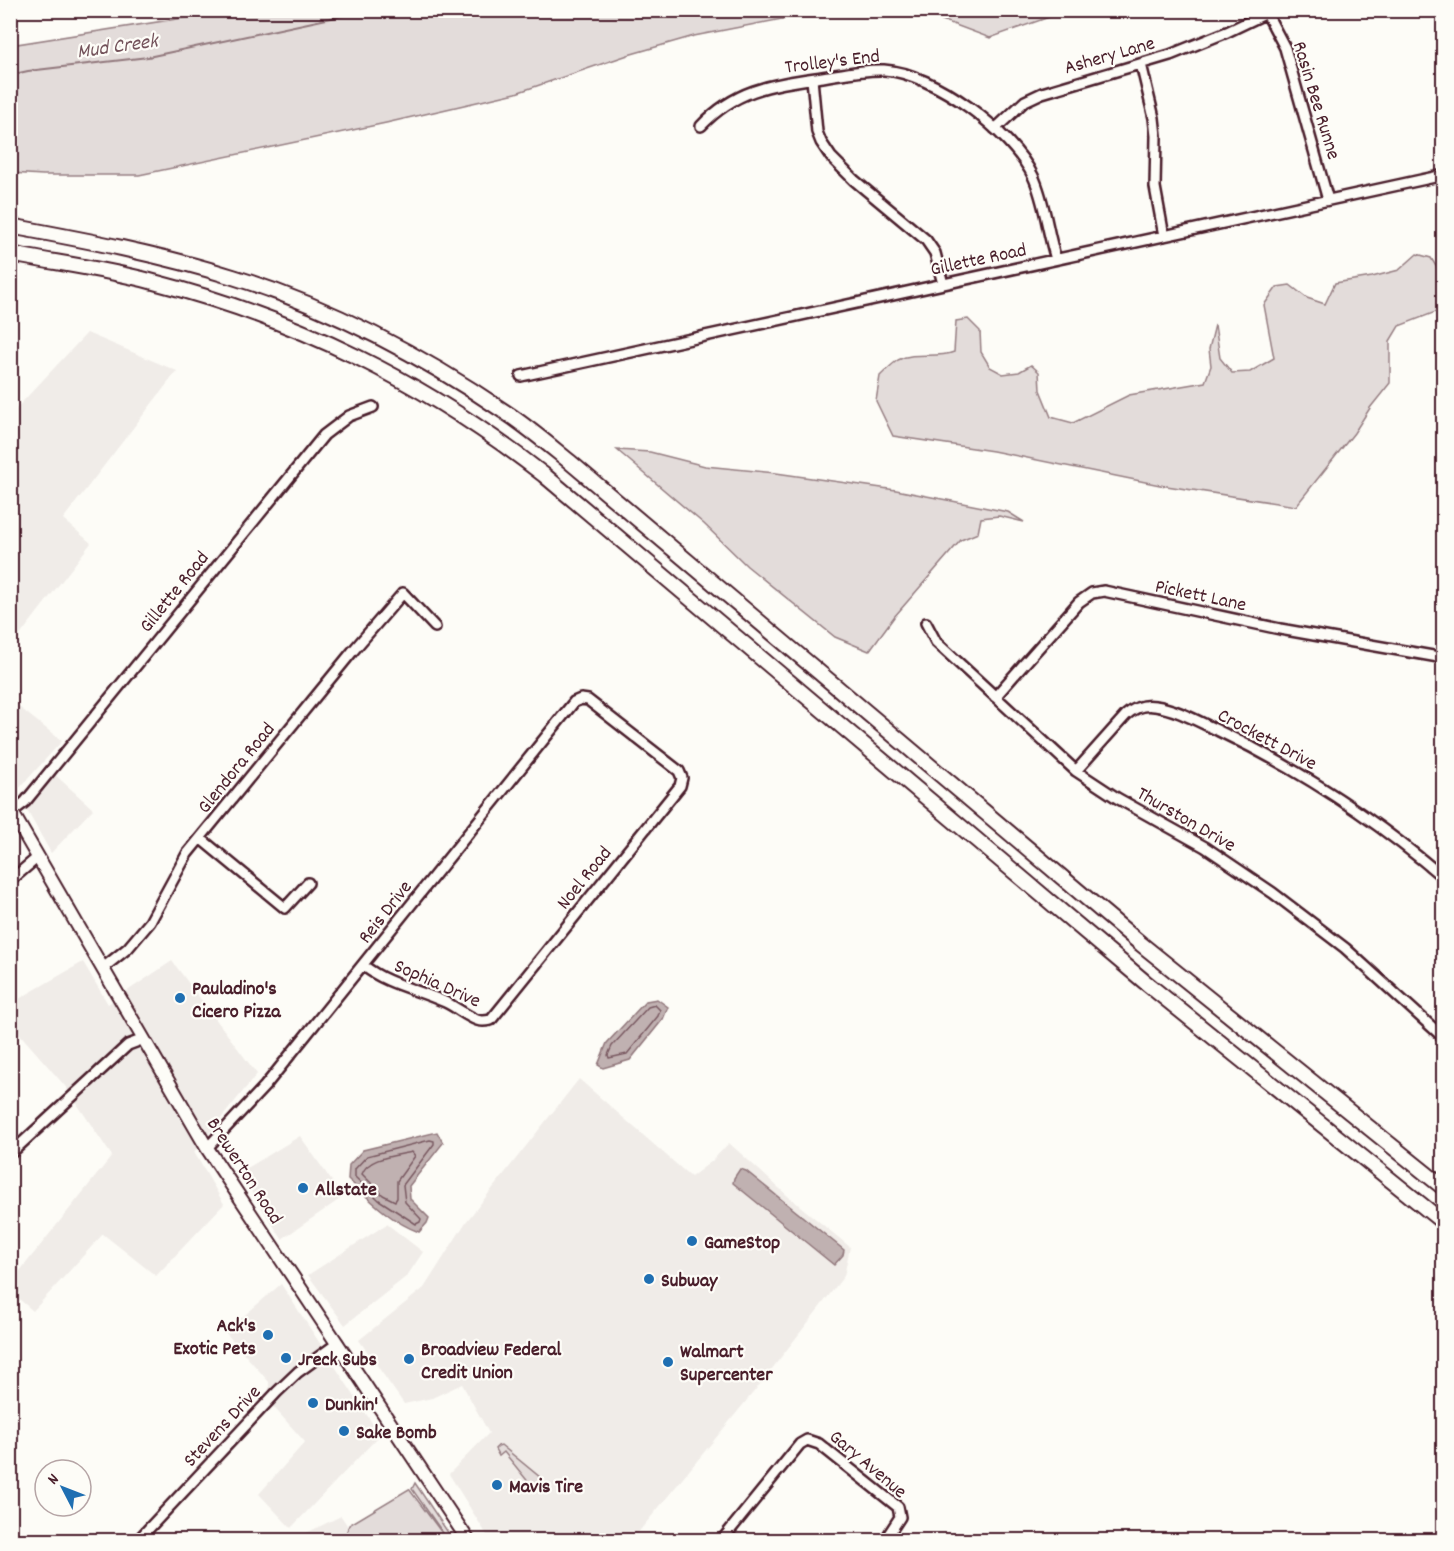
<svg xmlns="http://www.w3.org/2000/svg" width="1454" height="1551" font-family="Dekko,sans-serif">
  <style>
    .built { fill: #f0ece8 }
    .green { fill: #e3dcda; stroke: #967e82; stroke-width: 1.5 }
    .water { fill: #c0b1b1; stroke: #91777b; stroke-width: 1.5 }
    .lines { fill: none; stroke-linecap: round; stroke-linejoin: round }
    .shore { stroke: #795961; stroke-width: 1.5 }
    .stream { stroke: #91777b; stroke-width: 2 }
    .minor-casing { stroke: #4a1f2b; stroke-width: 14 }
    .major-casing { stroke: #4a1f2b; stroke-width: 16 }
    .highway-casing { stroke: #4a1f2b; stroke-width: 18 }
    .minor { stroke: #fdfcf7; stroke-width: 9 }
    .major { stroke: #fdfcf7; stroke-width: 12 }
    .highway { stroke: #fdfcf7; stroke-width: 14 }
    .poi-dot { fill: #1f6fb2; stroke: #fdfcf7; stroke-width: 2 }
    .labels { text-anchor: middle; stroke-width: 4.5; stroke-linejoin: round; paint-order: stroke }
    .street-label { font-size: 20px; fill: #4a1f2b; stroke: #fdfcf7 }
    .poi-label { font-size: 20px; font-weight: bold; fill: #4a1f2b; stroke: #fdfcf7; text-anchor: start }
    .water-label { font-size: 21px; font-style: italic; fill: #73525a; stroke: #fdfcf7 }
  </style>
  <rect width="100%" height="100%" fill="#fdfcf7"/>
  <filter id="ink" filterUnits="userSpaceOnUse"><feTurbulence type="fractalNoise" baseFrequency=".0167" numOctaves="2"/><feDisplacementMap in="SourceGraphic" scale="12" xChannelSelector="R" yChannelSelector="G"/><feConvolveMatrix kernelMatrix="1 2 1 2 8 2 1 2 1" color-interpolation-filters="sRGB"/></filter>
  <g filter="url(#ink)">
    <path class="built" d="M87 333 177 371 63 519 91 543 11 647V414Z
      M10 700 62 741 16 792 11 782Z
      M52 772 93 809 51 853 25 807Z
      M172 961 257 1074 194 1152 224 1204 156 1276 103 1234 33 1311 11 1292V1282L112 1156 65 1086 11 1024 10 1004 83 962 108 1004Z
      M579 1079 691 1177 712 1161 729 1143 789 1197 850 1247 844 1276 761 1383 632 1540H490L449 1474 489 1433 462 1384 432 1398 404 1404 359 1340 424 1288 466 1222Z
      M300 1136 343 1197 282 1239 239 1173Z
      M387 1224 423 1252 407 1276 345 1325 308 1275Z
      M281 1284 380 1435 291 1528 259 1494 305 1442 269 1402V1382L225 1332Z
      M341 1516 357 1540H292Z"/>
    <path class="green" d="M227 11V10L823 11 694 36 628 55 516 93 386 123 139 175H43L11 173V45Z
      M918 11H1066L990 38Z
      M1417 254 1431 258 1442 276H1443V307L1441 310 1399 326 1390 341V383L1370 408 1354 433 1296 506 1160 485 993 451 893 436 876 401 880 376C885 371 892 364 898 360 915 351 936 359 954 352L956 321 968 319 980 331 981 352 990 367 1003 374 1019 372 1031 365 1039 372 1040 390 1051 417 1073 423 1129 395 1205 382 1211 366 1209 349 1215 325 1220 358 1232 373 1250 372 1274 358 1264 305 1277 287 1290 285 1307 298 1325 304 1335 283 1372 277 1399 270Z
      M617 450 650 452 705 466 776 473 896 490 1008 512 1024 522 999 516 981 518 978 533 961 540 894 617 869 651 835 637 747 566 704 524Z
      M501 1445 541 1478 542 1482C537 1488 533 1492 525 1489L530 1484 504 1452 499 1456 495 1449 498 1446Z
      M415 1483 453 1540H448L412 1489Z
      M409 1489 442 1533 430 1540H353L347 1531 349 1525Z"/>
    <path class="water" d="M657 999 668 1007 663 1019 630 1060 603 1068 598 1065 607 1043 646 1001Z
      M437 1132 443 1143 409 1186 410 1199 429 1218 427 1223 419 1232C391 1222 369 1199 348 1179L349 1165 363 1150Z
      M740 1169 746 1171 844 1250 843 1255 834 1265 733 1183 734 1178Z"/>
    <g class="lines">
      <path class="shore" d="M655 1005 660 1010 658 1016 627 1054 609 1058 608 1055 612 1046 648 1007Z
        M430 1140 434 1141V1144L403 1185 405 1202 421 1219 420 1222 416 1224 379 1200 355 1177V1169L367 1156Z
        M412 1152 415 1156 397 1181V1198L395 1201 383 1195 362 1174C368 1157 396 1156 412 1152Z"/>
      <path class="stream" d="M10 75 28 71 148 57 369 10"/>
      <defs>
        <path id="minor" d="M1267 14 1285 48 1328 200
          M1141 64 1154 118 1156 136 1155 187 1164 236
          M812 79 817 132 821 142 831 157 854 180 926 240 935 253 943 284
          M701 126C735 90 769 85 816 78 838 75 862 69 884 70 934 73 1011 131 1033 176 1045 201 1047 232 1056 259
          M995 129 1025 101 1042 93 1170 55 1227 32 1273 10
          M521 376 1444 175
          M926 623 936 642 1076 771 1117 798 1205 847 1273 893 1345 948 1444 1038
          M995 697 1079 602 1092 593 1104 591 1280 629 1444 658
          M1076 771 1126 715C1134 708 1144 704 1155 706 1177 709 1199 722 1219 731 1301 770 1375 819 1444 878
          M12 812 25 802 324 435 349 416 373 407
          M200 838 285 908 308 883
          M10 881 38 857
          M103 968 128 948 150 922 187 854 352 652 403 593 435 627
          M207 1148 265 1086 574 702 581 699 588 700 679 771 682 778 680 786 491 1020C486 1021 482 1022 477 1020 466 1016 456 1007 445 1002 417 989 388 985 364 966
          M10 1154 128 1045 144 1039
          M138 1540 277 1392 298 1372 338 1343
          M722 1540 800 1444 807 1440 819 1444 898 1507 900 1517 885 1540"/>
        <path id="major" d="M10 809 207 1148 468 1540"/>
        <path id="highway" d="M10 226C85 240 160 254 233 277 330 307 421 355 505 412 528 427 549 445 570 462L1141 944 1444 1188
          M10 254C57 263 104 269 150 281 297 319 424 381 544 475L1145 982 1444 1223"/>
      </defs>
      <use href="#minor" class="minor-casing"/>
      <use href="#major" class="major-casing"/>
      <use href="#highway" class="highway-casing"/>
      <use href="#minor" class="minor"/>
      <use href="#major" class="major"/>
      <use href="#highway" class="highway"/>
    </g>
  </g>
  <g class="poi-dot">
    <circle cx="180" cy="998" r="6"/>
    <circle cx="303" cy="1188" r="6"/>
    <circle cx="692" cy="1241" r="6"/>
    <circle cx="649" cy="1279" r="6"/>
    <circle cx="268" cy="1335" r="6"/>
    <circle cx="286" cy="1358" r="6"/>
    <circle cx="409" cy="1359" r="6"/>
    <circle cx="668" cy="1362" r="6"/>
    <circle cx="313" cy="1403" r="6"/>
    <circle cx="344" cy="1431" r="6"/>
    <circle cx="497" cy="1485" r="6"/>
  </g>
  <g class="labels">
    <g class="street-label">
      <text transform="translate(1109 54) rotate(-16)" y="7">Ashery Lane</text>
      <text transform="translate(832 60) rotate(-7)" y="7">Trolley's End</text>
      <text transform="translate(1318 100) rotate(73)" y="7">Rasin Bee Runne</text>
      <text transform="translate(978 258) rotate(-12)" y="7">Gillette Road</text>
      <text transform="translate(173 591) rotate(-51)" y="7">Gillette Road</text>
      <text transform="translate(1201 594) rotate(12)" y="7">Pickett Lane</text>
      <text transform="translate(1268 738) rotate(28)" y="7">Crockett Drive</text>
      <text transform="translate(235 767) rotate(-51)" y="7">Glendora Road</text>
      <text transform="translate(1187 818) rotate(30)" y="7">Thurston Drive</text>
      <text transform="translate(583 877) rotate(-51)" y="7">Noel Road</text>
      <text transform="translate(384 911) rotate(-52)" y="7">Reis Drive</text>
      <text transform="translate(438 982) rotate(24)" y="7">Sophia Drive</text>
      <text transform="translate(246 1170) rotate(57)" y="7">Brewerton Road</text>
      <text transform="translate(221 1425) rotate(-47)" y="7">Stevens Drive</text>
      <text transform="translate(869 1463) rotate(40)" y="7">Gary Avenue</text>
    </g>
    <g class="poi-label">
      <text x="192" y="994">Pauladino's<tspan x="192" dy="23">Cicero Pizza</tspan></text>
      <text x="315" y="1195">Allstate</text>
      <text x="704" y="1248">GameStop</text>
      <text x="661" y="1286">Subway</text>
      <text x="256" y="1331" text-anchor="end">Ack's<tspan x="256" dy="23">Exotic Pets</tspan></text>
      <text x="421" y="1355">Broadview Federal<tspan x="421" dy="23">Credit Union</tspan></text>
      <text x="680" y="1357">Walmart<tspan x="680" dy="23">Supercenter</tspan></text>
      <text x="298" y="1365">Jreck Subs</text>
      <text x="325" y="1410">Dunkin'</text>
      <text x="356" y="1438">Sake Bomb</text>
      <text x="509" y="1492">Mavis Tire</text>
    </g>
    <g class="water-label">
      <text transform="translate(117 45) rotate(-8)" y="7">Mud Creek</text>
    </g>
  </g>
  <rect width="1454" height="1551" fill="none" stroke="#fdfcf7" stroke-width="36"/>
  <rect x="18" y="18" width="1418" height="1515" fill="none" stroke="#4a1f2b" stroke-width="2" filter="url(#ink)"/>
  <g transform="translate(63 1488) rotate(312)"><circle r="28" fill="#fdfcf7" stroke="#b5a4a5" stroke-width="1.5"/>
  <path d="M0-4.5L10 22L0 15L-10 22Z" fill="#1f6fb2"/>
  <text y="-9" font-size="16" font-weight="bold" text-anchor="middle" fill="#4a1f2b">N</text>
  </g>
</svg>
